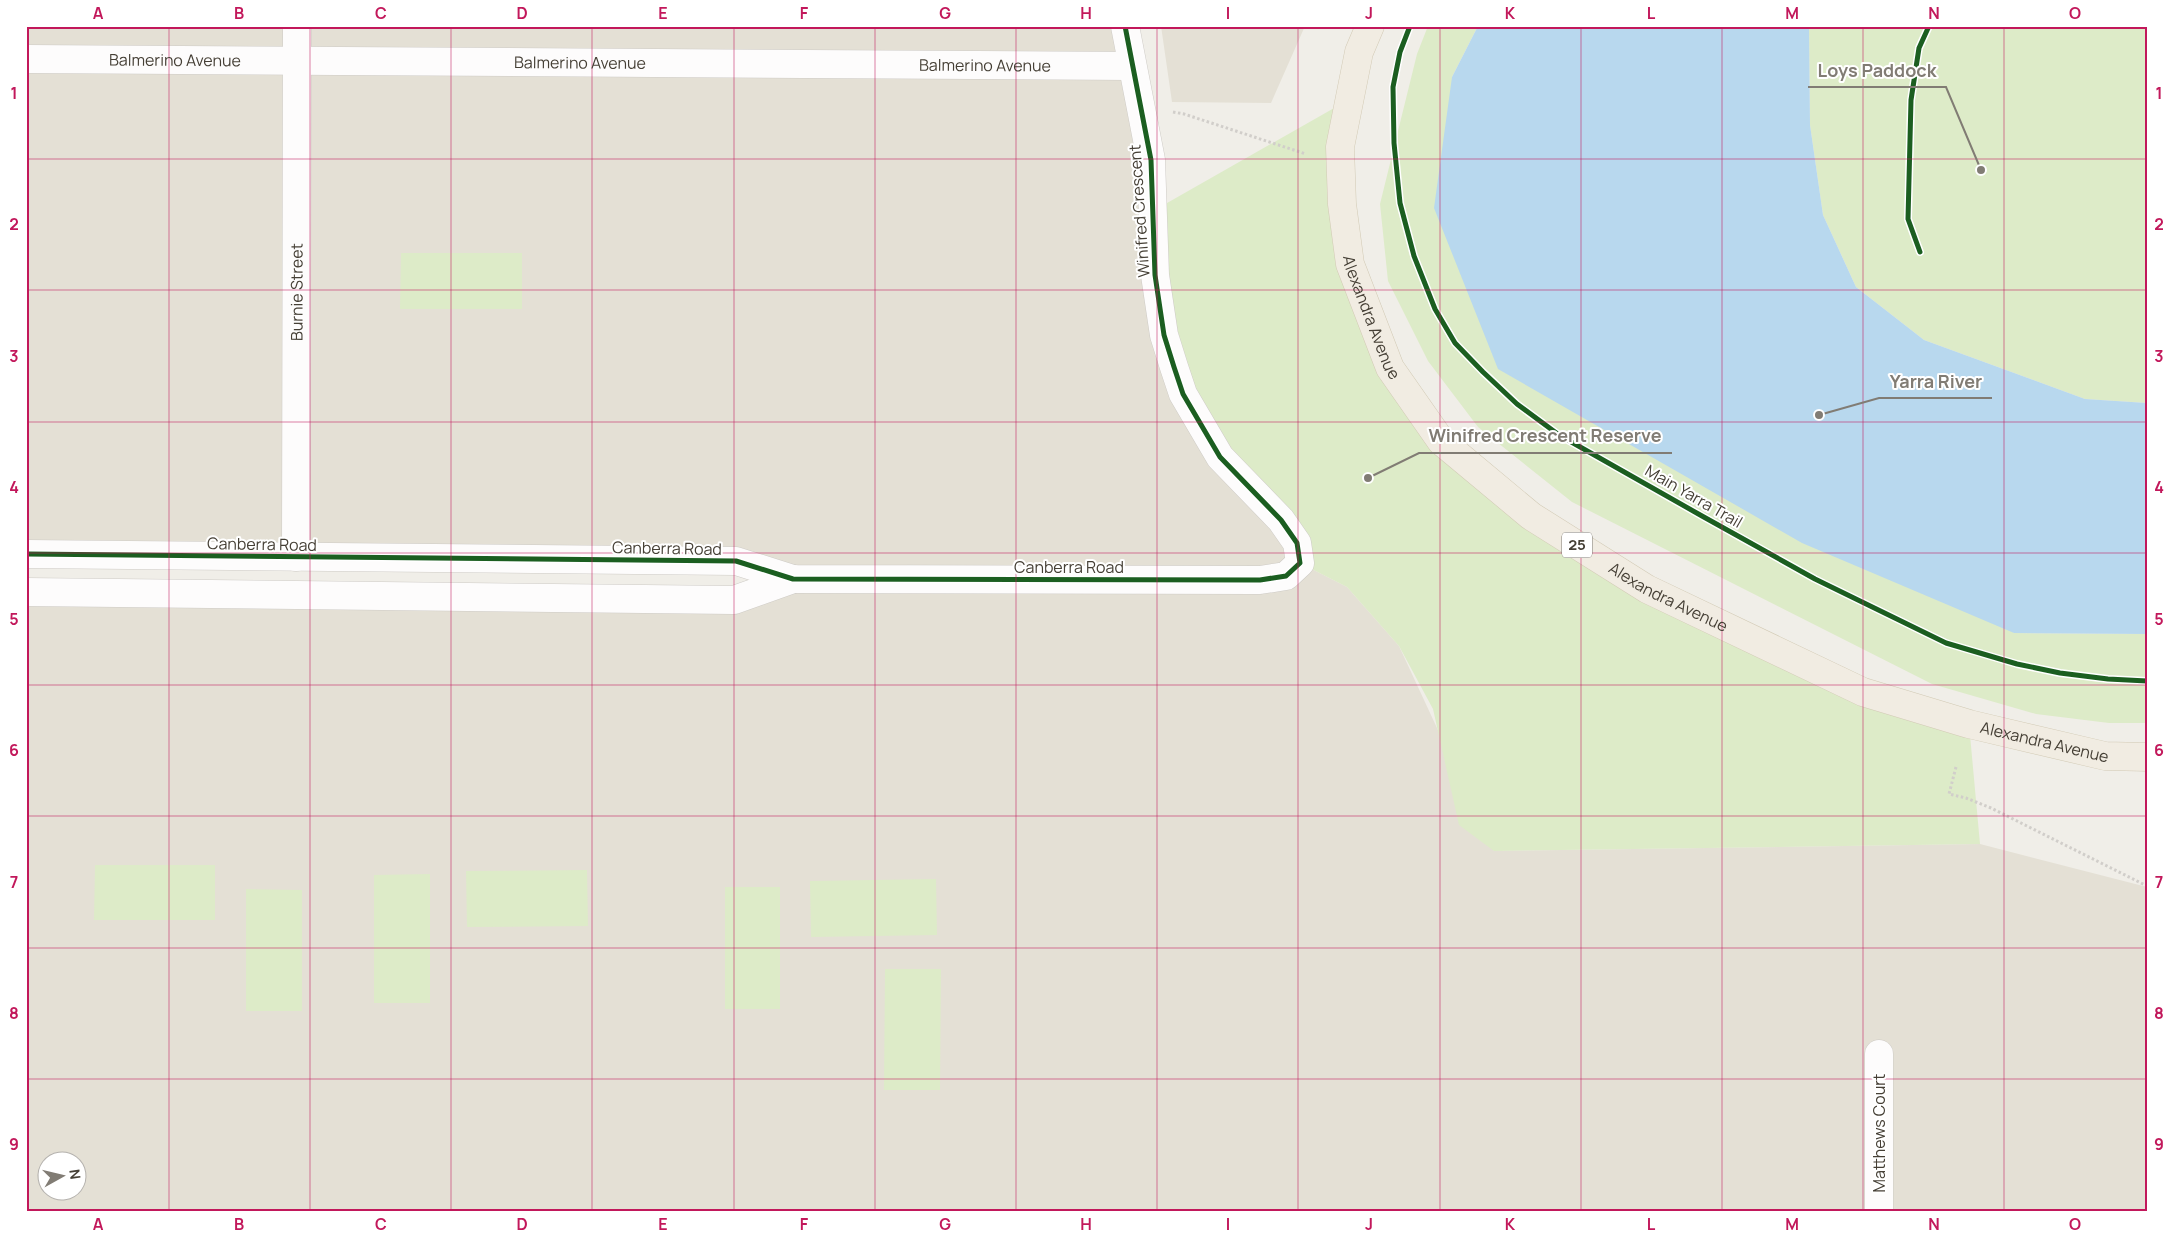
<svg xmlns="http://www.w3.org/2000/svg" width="2173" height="1238" font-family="Manrope,sans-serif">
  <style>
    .residential { fill: #e4e0d5; fill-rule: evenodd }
    .green { fill: #ddebc8 }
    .water { fill: #b8d8ee }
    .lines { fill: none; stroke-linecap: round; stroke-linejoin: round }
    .minor-casing { stroke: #cecbc6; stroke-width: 29 }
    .primary-casing { stroke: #d2cab5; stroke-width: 29 }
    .path { stroke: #d1ceca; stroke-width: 3; stroke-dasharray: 2.5 2.5; stroke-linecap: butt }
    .minor { stroke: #fdfcfc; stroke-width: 28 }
    .primary { stroke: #f1ece2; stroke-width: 28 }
    .cycleway-casing { stroke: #fff; stroke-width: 8 }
    .cycleway { stroke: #1b5e20; stroke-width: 5 }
    .grid { fill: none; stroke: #c2185b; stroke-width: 1; stroke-opacity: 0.55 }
    .labels { text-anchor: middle; stroke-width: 4; stroke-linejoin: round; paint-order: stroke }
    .shield { fill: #fff; stroke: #7d7972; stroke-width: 1 }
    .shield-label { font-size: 15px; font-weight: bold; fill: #453f35 }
    .street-label { font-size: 16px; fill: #453f35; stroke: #fff }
    .leader { fill: none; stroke: #817c74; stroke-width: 2 }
    .callout-dot { fill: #817c74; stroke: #fff; stroke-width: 2 }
    .callout-label { font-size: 18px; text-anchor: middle; font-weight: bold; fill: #817c74; stroke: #fff; stroke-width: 4; stroke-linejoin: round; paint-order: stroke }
    .neatline { fill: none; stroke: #c2185b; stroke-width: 2 }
    .grid-label { font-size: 16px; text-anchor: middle; font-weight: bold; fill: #c2185b }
  </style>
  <rect width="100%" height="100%" fill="#f0eee8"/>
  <path class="residential" d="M26 26H1125L1153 211 1300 563 1347 587 1399 646 1494 851 1980 844 2147 887V1212H26V592L734 600 792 579 736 561 26 554ZM48 1160H78V1190H48Z
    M1161 26H1305L1271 103 1172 102Z"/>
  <path class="green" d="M1428 26H1478L1452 77 2014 633 2147 634V723H2109L2036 714 1932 684 1572 502 1478 427 1428 361 1388 281 1380 204 1417 54Z
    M1809 26H2147V403L2085 399 1924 340 1856 287 1823 215 1810 125Z
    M1350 99V264L1441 441 1647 589 1969 724 1980 844 1494 851 1459 825 1433 709 1399 646 1347 587 1300 563 1164 335 1153 211Z
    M401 253H522V309H400Z
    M95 865H215V920H94Z
    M587 870 588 926 467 927 466 871Z
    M430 874V1003H374V875Z
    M936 879 937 935 811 937 810 881Z
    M725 887H780V1009H725Z
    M246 889 302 890V1011H246Z
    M885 969H941L940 1090H884Z"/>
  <path class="water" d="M1478 26H1809L1810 125 1823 215 1856 287 1924 340 2085 399 2147 403V634L2014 633 1802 543 1498 369 1434 208 1452 77Z"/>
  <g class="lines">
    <defs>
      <g id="minor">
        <path id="s1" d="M26 59 1132 66"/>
        <path d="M26 554 736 561 793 579 1260 580 1286 576 1300 563 1297 543 1281 520 1220 457 1183 394 1174 367 1164 335 1155 275 1151 160 1125 26"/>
        <path id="s2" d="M296 557 297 26"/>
        <path d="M26 592 734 600 793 579"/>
        <path d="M1879 1212V1054"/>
      </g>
      <g id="primary">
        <path id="s3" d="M1370 26 1359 52 1340 147 1342 204 1350 264 1390 368 1441 441 1531 516 1647 589 1863 692 1969 724 2105 756 2147 757"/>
      </g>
    </defs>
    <use href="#minor" class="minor-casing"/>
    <use href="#primary" class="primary-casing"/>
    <path class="path" d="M1173 112 1184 114 1306 154
      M1956 767 1949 794 1966 798 1991 808 2147 886"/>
    <use href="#minor" class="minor"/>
    <use href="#primary" class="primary"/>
    <defs>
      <path id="cycleway" d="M1410 26 1400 52 1393 87 1394 143 1400 203 1414 256 1435 309 1455 343 1483 372 1517 404 1559 435 1702 516 1815 579 1946 643 2017 664 2060 673 2108 679 2147 681
        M1920 252 1908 219 1911 100 1919 48 1929 26
        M26 554 736 561 793 579 1260 580 1286 576 1300 563 1297 543 1281 520 1220 457 1183 394 1174 367 1164 335 1155 275 1151 160 1125 26"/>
    </defs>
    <use href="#cycleway" class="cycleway-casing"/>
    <use href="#cycleway" class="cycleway"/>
  </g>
  <path class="grid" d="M169 26V1212M310 26V1212M451 26V1212M592 26V1212M734 26V1212M875 26V1212M1016 26V1212M1157 26V1212M1298 26V1212M1440 26V1212M1581 26V1212M1722 26V1212M1863 26V1212M2004 26V1212M26 159H2147M26 290H2147M26 422H2147M26 553H2147M26 685H2147M26 816H2147M26 948H2147M26 1079H2147"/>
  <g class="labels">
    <rect class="shield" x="1562" y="532.5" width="30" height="25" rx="4"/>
    <g class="shield-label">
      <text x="1577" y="550">25</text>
    </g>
    <g class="street-label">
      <text dy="6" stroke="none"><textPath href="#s1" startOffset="149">Balmerino Avenue</textPath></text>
      <text dy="6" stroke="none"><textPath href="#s1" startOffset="554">Balmerino Avenue</textPath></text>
      <text dy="6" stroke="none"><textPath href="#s1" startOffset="959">Balmerino Avenue</textPath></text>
      <text transform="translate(1139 211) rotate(-94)" y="6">Winifred Crescent</text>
      <text dy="6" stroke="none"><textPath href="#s2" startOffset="265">Burnie Street</textPath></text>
      <text dy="6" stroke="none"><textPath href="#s3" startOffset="300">Alexandra Avenue</textPath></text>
      <text transform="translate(1694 496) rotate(30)" y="6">Main Yarra Trail</text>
      <text transform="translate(262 544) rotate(1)" y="6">Canberra Road</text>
      <text transform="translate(667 548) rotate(1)" y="6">Canberra Road</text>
      <text x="1069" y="573">Canberra Road</text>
      <text dy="6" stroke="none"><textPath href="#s3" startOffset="720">Alexandra Avenue</textPath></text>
      <text dy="6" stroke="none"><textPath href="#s3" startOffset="1125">Alexandra Avenue</textPath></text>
      <text transform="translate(1879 1133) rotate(-90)" y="6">Matthews Court</text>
    </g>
  </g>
  <path class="leader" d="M1981 170L1946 87H1808M1819 415L1879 398H1992M1368 478L1419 453H1672"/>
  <g class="callout-dot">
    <circle cx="1981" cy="170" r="5"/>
    <circle cx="1819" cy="415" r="5"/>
    <circle cx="1368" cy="478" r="5"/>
  </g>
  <g class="callout-label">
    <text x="1877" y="77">Loys Paddock</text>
    <text x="1936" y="388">Yarra River</text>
    <text x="1545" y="442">Winifred Crescent Reserve</text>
  </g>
  <rect width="2173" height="1238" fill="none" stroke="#ffffff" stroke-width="55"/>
  <g transform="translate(62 1176) rotate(82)"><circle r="24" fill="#ffffff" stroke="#b5b2ae"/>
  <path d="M0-4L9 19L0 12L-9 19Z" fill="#817c74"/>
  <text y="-8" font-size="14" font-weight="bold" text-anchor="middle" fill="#453f35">N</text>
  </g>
  <rect x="28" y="28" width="2118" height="1182" class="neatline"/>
  <g class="grid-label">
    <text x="98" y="19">A</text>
    <text x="239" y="19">B</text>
    <text x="381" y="19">C</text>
    <text x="522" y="19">D</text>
    <text x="663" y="19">E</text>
    <text x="804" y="19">F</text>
    <text x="945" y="19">G</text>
    <text x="1086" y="19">H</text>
    <text x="1228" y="19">I</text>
    <text x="1369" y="19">J</text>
    <text x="1510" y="19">K</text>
    <text x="1651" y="19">L</text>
    <text x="1792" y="19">M</text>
    <text x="1934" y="19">N</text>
    <text x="2075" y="19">O</text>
    <text x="14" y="99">1</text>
    <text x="2159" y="99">1</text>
    <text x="14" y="230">2</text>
    <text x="2159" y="230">2</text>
    <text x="14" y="362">3</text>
    <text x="2159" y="362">3</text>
    <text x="14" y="493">4</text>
    <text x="2159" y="493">4</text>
    <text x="14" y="625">5</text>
    <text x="2159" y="625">5</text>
    <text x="14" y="756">6</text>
    <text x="2159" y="756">6</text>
    <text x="14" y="888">7</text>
    <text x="2159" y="888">7</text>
    <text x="14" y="1019">8</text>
    <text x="2159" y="1019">8</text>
    <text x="14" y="1150">9</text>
    <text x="2159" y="1150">9</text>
    <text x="98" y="1230">A</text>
    <text x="239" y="1230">B</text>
    <text x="381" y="1230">C</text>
    <text x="522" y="1230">D</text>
    <text x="663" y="1230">E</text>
    <text x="804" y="1230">F</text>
    <text x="945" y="1230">G</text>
    <text x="1086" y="1230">H</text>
    <text x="1228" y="1230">I</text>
    <text x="1369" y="1230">J</text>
    <text x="1510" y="1230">K</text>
    <text x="1651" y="1230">L</text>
    <text x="1792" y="1230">M</text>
    <text x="1934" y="1230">N</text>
    <text x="2075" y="1230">O</text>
  </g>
</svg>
